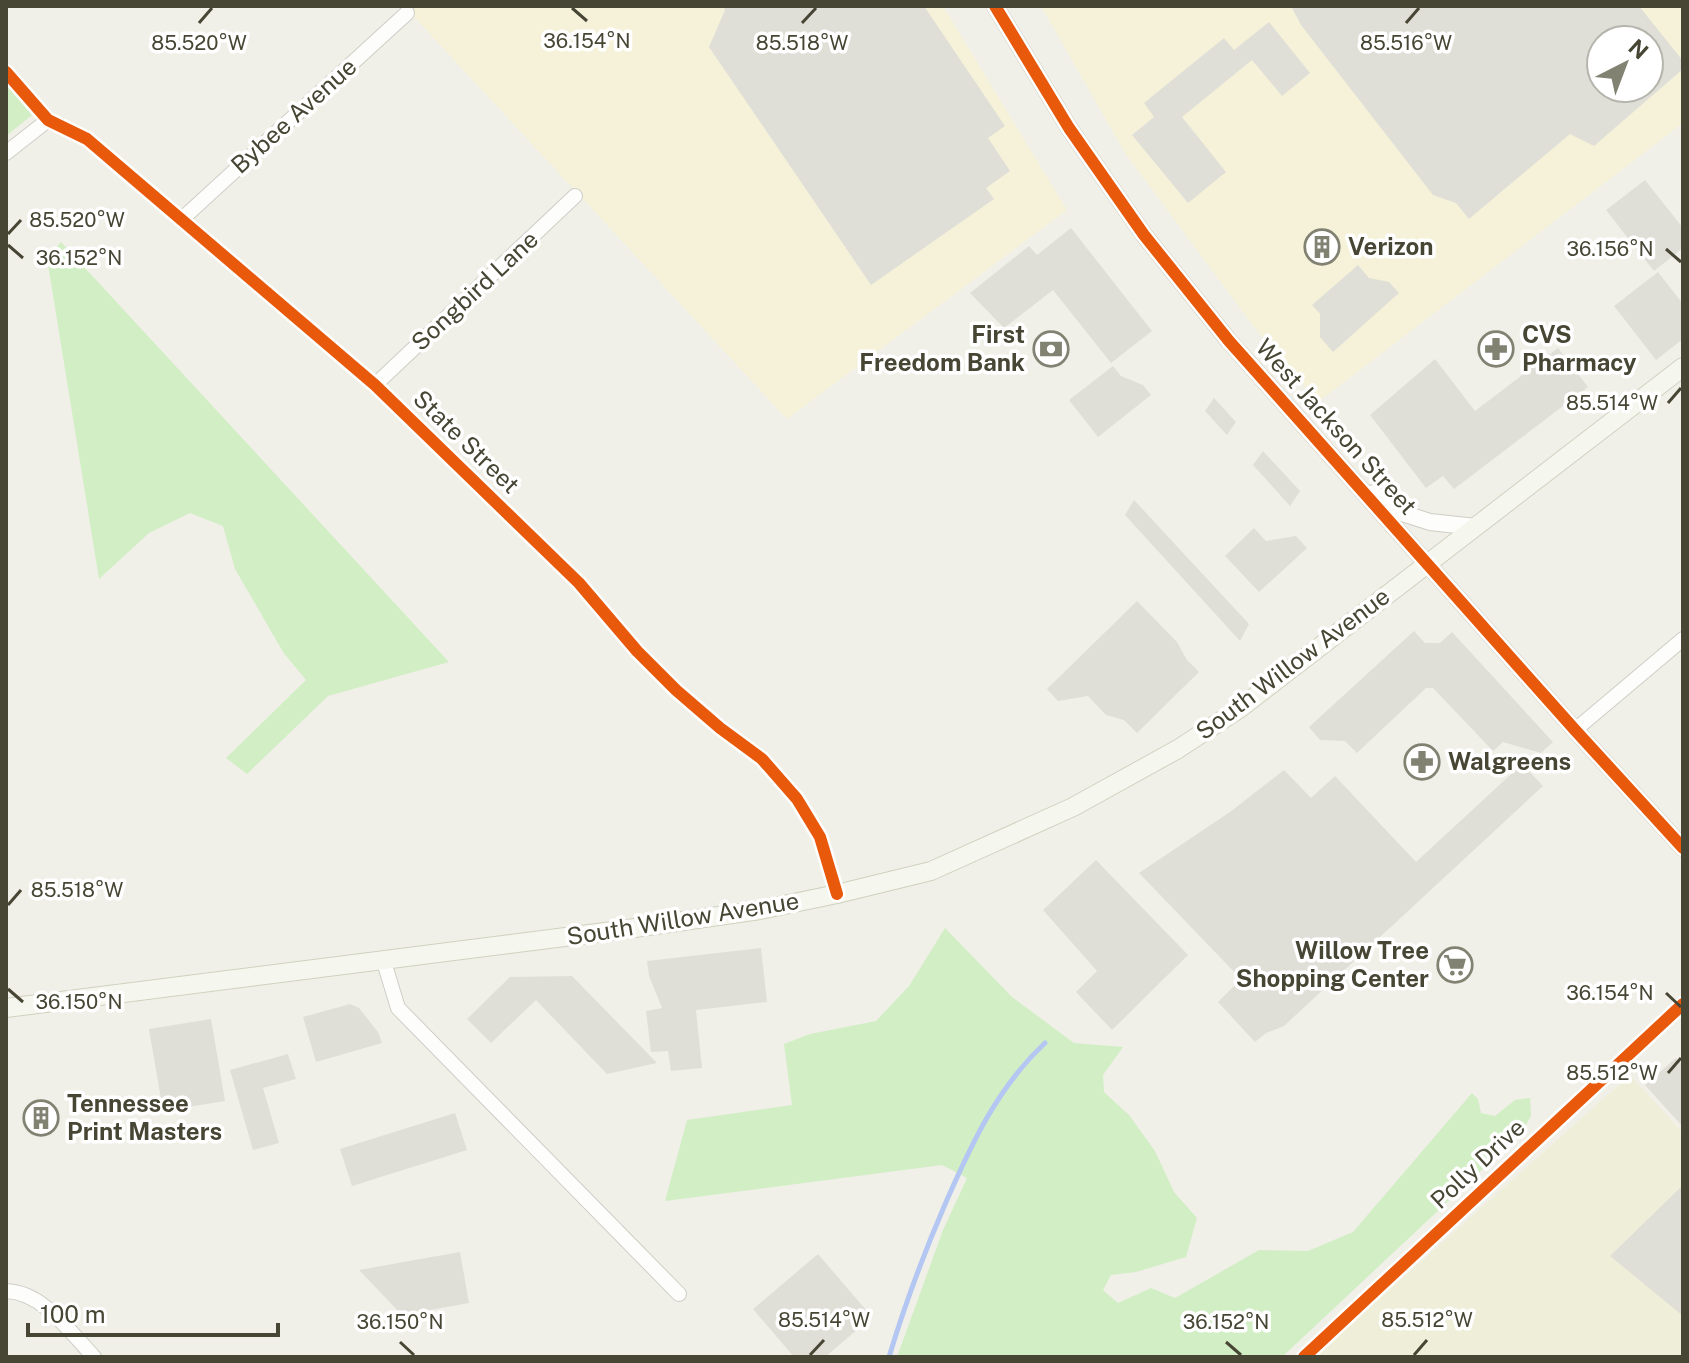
<svg xmlns="http://www.w3.org/2000/svg" width="1689" height="1363" font-family="'Public Sans',sans-serif">
  <style>
    .commercial { fill: #f5f2d9; fill-rule: evenodd }
    .education { fill: #efefd9 }
    .green { fill: #d2eec5 }
    .parking { fill: #dfdfd8; fill-rule: evenodd }
    .lines { fill: none; stroke-linecap: round; stroke-linejoin: round }
    .stream { stroke: #b4c7f3; stroke-width: 5 }
    .minor-casing { stroke: #cecec6; stroke-width: 16 }
    .tertiary-casing { stroke: #cecec6; stroke-width: 18 }
    .secondary-casing { stroke: #d1d1c0; stroke-width: 20 }
    .minor { stroke: #fdfdfc; stroke-width: 14 }
    .tertiary { stroke: #fdfdfc; stroke-width: 16 }
    .secondary { stroke: #f5f6ee; stroke-width: 18 }
    .cycleway-casing { stroke: #fff; stroke-width: 17 }
    .cycleway { stroke: #e8590c; stroke-width: 12 }
    .ticks { fill: none; stroke: #474634; stroke-width: 3 }
    .labels { text-anchor: middle; stroke-width: 7; stroke-linejoin: round; paint-order: stroke }
    .street-label { font-size: 24px; fill: #474634; stroke: #fff }
    .poi-label { font-size: 24px; font-weight: bold; fill: #474634; stroke: #fff; text-anchor: start }
    .ticks-label { font-size: 20px; text-anchor: middle; fill: #474634; stroke: #fff; stroke-width: 7; stroke-linejoin: round; paint-order: stroke }
  </style>
  <rect width="100%" height="100%" fill="#f0f0e8"/>
  <path class="commercial" d="M404 6H943L1067 210 787 419Z
    M1041 6H1683V123L1318 402 1254 327 1125 153ZM1601 40H1649V88H1601Z"/>
  <path class="education" d="M1630 1075 1683 1133V1357H1314Z"/>
  <path class="green" d="M6 85 32 115 6 136Z
    M61 242 449 662 328 696 247 774 226 758 306 680 283 652 235 569 223 526 190 513 149 533 99 579 47 258Z
    M945 928 1012 997 1074 1043 1123 1047 1103 1075 1104 1092 1129 1115 1155 1151 1174 1192 1197 1218 1186 1257 1136 1272 1111 1275 1103 1290 1118 1303 1151 1288 1175 1298 1259 1250 1308 1251 1353 1232 1472 1093 1478 1099 1481 1113 1495 1116 1515 1100 1530 1098 1531 1116 1522 1132 1282 1357H897L943 1230 967 1178 942 1165 665 1201 687 1120 792 1105 784 1044 810 1034 876 1021 909 986Z"/>
  <path class="parking" d="M723 6H924L1005 126 988 138 1010 171 986 188 994 199 871 285 709 47 725 10Z
    M1291 6H1639L1683 61V69L1594 146 1570 134 1469 219 1456 203 1433 195 1301 25ZM1601 40H1649V88H1601Z
    M1269 22 1310 73 1282 96 1252 60 1182 117 1226 172 1188 203 1132 135 1154 117 1144 103 1224 38 1234 50Z
    M1645 180 1683 228V248L1654 271 1606 210Z
    M1071 228 1152 331 1111 363 1053 290 1004 328 970 293 1029 246 1037 255Z
    M1358 265 1369 278 1389 282 1399 293 1333 352 1320 337V314L1312 305Z
    M1658 272 1683 304V339L1656 360 1614 306Z
    M1558 348 1588 387 1454 489 1443 476 1426 488 1370 415 1435 359 1475 411Z
    M1113 366 1121 376 1143 385 1151 395 1098 437 1069 400Z
    M1214 398 1236 422 1227 435 1205 411Z
    M1263 451 1300 491 1290 506 1253 465Z
    M1134 500 1249 624 1240 641 1125 515Z
    M1254 528 1266 541 1296 536 1307 548 1259 592 1225 556Z
    M1137 601 1177 642 1187 660 1199 672 1137 733 1124 720 1106 715 1088 696 1058 701 1047 689Z
    M1414 631 1425 643H1440L1452 632 1553 742 1541 753 1503 742 1493 751 1433 688H1426L1357 753 1345 741 1320 740 1309 727Z
    M1522 764 1543 786 1284 1026 1266 1033 1255 1042 1218 1002 1241 979 1139 873 1230 812 1284 770 1311 798 1335 776 1416 862Z
    M1096 860 1188 955 1112 1030 1076 992 1097 971 1043 910Z
    M761 948 767 1002 696 1010 702 1068 671 1071 668 1051 651 1052 646 1011 662 1008 649 976 647 961Z
    M572 976 657 1063 607 1074 536 1000 491 1043 467 1019 510 977Z
    M350 1004 359 1008 378 1032 382 1043 316 1062 303 1017Z
    M211 1019 225 1101 163 1111 149 1029Z
    M288 1054 296 1079 263 1088 279 1143 253 1150 230 1070Z
    M1676 1058 1683 1066V1127L1645 1085Z
    M455 1113 467 1150 352 1186 340 1149Z
    M1683 1185V1316L1610 1256Z
    M460 1252 469 1303 402 1315 359 1270Z
    M818 1254 872 1317 825 1357H794L753 1309Z"/>
  <g class="lines">
    <path class="stream" d="M889 1357C905 1304 924 1253 946 1202 972 1143 997 1088 1045 1043"/>
    <defs>
      <path id="minor" d="M6 72 48 120 87 139 375 385 579 583 637 651 676 690 720 728 762 759 797 799 820 837 837 894
        M6 153 48 120
        M182 219 407 13
        M375 385 575 196
        M1575 730 1683 639
        M384 962 398 1008 679 1294
        M6 1291C43 1292 70 1332 94 1357
        M1304 1357 1683 1004"/>
      <path id="tertiary" d="M995 6 1069 128 1144 235 1229 341 1575 730 1683 848
        M1373 493 1405 514 1430 522 1476 527"/>
      <path id="secondary" d="M6 1008 628 929 760 910 837 894 931 871 1073 807 1178 749 1239 709 1683 367"/>
    </defs>
    <use href="#minor" class="minor-casing"/>
    <use href="#tertiary" class="tertiary-casing"/>
    <use href="#secondary" class="secondary-casing"/>
    <use href="#minor" class="minor"/>
    <use href="#tertiary" class="tertiary"/>
    <use href="#secondary" class="secondary"/>
    <defs>
      <path id="cycleway" d="M995 6 1069 128 1144 235 1229 341 1575 730 1683 848
        M6 72 48 120 87 139 375 385 579 583 637 651 676 690 720 728 762 759 797 799 820 837 837 894
        M1304 1357 1683 1004"/>
    </defs>
    <use href="#cycleway" class="cycleway-casing"/>
    <use href="#cycleway" class="cycleway"/>
  </g>
  <path class="ticks" d="M572 8 587 21M199 23 212 8M802 23 816 8M1406 23 1419 8M8 234 21 220M8 245 23 258M1666 249 1681 262M1668 403 1681 388M8 905 21 890M8 989 23 1002M1666 993 1681 1007M1668 1073 1681 1058M400 1342 414 1355M1226 1342 1241 1355M810 1355 824 1340M1414 1355 1427 1340"/>
  <defs>
    <symbol id="building-ring" viewBox="-11 -11 22 22"><circle r="9.5" fill="#fff" stroke="#828273" stroke-width="1.5"/><path d="M-4-6H4V6H1V3H-1V6H-4ZM-2.5-4.3h1.7v1.8h-1.7ZM.8-4.3h1.7v1.8H.8ZM-2.5-1h1.7V.8h-1.7ZM.8-1h1.7V.8H.8Z" fill="#828273"/></symbol>
    <symbol id="bank-ring" viewBox="-11 -11 22 22"><circle r="9.5" fill="#fff" stroke="#828273" stroke-width="1.5"/><path d="M-6-4H6V4H-6ZM0-2.3a2.3 2.3 0 1 0 0 4.6a2.3 2.3 0 1 0 0-4.6Z" fill="#828273"/></symbol>
    <symbol id="pharmacy-ring" viewBox="-11 -11 22 22"><circle r="9.5" fill="#fff" stroke="#828273" stroke-width="1.5"/><path d="M-2-6h4v4h4v4h-4v4h-4v-4h-4v-4h4Z" fill="#828273"/></symbol>
    <symbol id="supermarket-ring" viewBox="-11 -11 22 22"><circle r="9.5" fill="#fff" stroke="#828273" stroke-width="1.5"/><path d="M-6-5.5h2.5l.6 2H6L4.5 2H-2.5L-4.4-4H-6ZM-1.5 3.2a1.3 1.3 0 1 0 .1 0ZM3 3.2a1.3 1.3 0 1 0 .1 0Z" fill="#828273"/></symbol>
  </defs>
  <g fill-rule="evenodd">
    <use href="#building-ring" x="1302" y="227" width="40" height="40"/>
    <use href="#bank-ring" x="1031" y="329" width="40" height="40"/>
    <use href="#pharmacy-ring" x="1476" y="329" width="40" height="40"/>
    <use href="#pharmacy-ring" x="1402" y="742" width="40" height="40"/>
    <use href="#supermarket-ring" x="1435" y="945" width="40" height="40"/>
    <use href="#building-ring" x="21" y="1098" width="40" height="40"/>
  </g>
  <g class="labels">
    <g class="street-label">
      <text transform="translate(294 116) rotate(-42)" y="8">Bybee Avenue</text>
      <text transform="translate(475 291) rotate(-43)" y="8">Songbird Lane</text>
      <text transform="translate(1336 427) rotate(48)" y="8">West Jackson Street</text>
      <text transform="translate(466 442) rotate(44)" y="8">State Street</text>
      <text transform="translate(1293 664) rotate(-37)" y="8">South Willow Avenue</text>
      <text transform="translate(683 919) rotate(-9)" y="8">South Willow Avenue</text>
      <text transform="translate(1478 1164) rotate(-43)" y="8">Polly Drive</text>
    </g>
    <g class="poi-label">
      <text x="1348" y="255">Verizon</text>
      <text x="1025" y="343" text-anchor="end">First<tspan x="1025" dy="28">Freedom Bank</tspan></text>
      <text x="1522" y="343">CVS<tspan x="1522" dy="28">Pharmacy</tspan></text>
      <text x="1448" y="770">Walgreens</text>
      <text x="1429" y="959" text-anchor="end">Willow Tree<tspan x="1429" dy="28">Shopping Center</tspan></text>
      <text x="67" y="1112">Tennessee<tspan x="67" dy="28">Print Masters</tspan></text>
    </g>
  </g>
  <g class="ticks-label">
    <text x="587" y="48">36.154°N</text>
    <text x="199" y="50">85.520°W</text>
    <text x="802" y="50">85.518°W</text>
    <text x="1406" y="50">85.516°W</text>
    <text x="77" y="227">85.520°W</text>
    <text x="1610" y="256">36.156°N</text>
    <text x="79" y="265">36.152°N</text>
    <text x="1612" y="410">85.514°W</text>
    <text x="77" y="897">85.518°W</text>
    <text x="1610" y="1000">36.154°N</text>
    <text x="79" y="1009">36.150°N</text>
    <text x="1612" y="1080">85.512°W</text>
    <text x="824" y="1327">85.514°W</text>
    <text x="1427" y="1327">85.512°W</text>
    <text x="400" y="1329">36.150°N</text>
    <text x="1226" y="1329">36.152°N</text>
  </g>
  <rect width="1689" height="1363" fill="none" stroke="#474634" stroke-width="16"/>
  <g transform="translate(1625 64) rotate(42)"><circle r="38" fill="#ffffff" stroke="#b5b5ae" stroke-width="2"/>
  <path d="M0-6L14 30L0 20L-14 30Z" fill="#828273"/>
  <text y="-12" font-size="22" font-weight="bold" text-anchor="middle" fill="#474634">N</text>
  </g>
  <path d="M28 1323v12h250v-12" fill="none" stroke="#474634" stroke-width="4"/>
  <text x="40" y="1323" font-size="24" fill="#474634" stroke="#ffffff" stroke-width="6" paint-order="stroke">100 m</text>
</svg>
